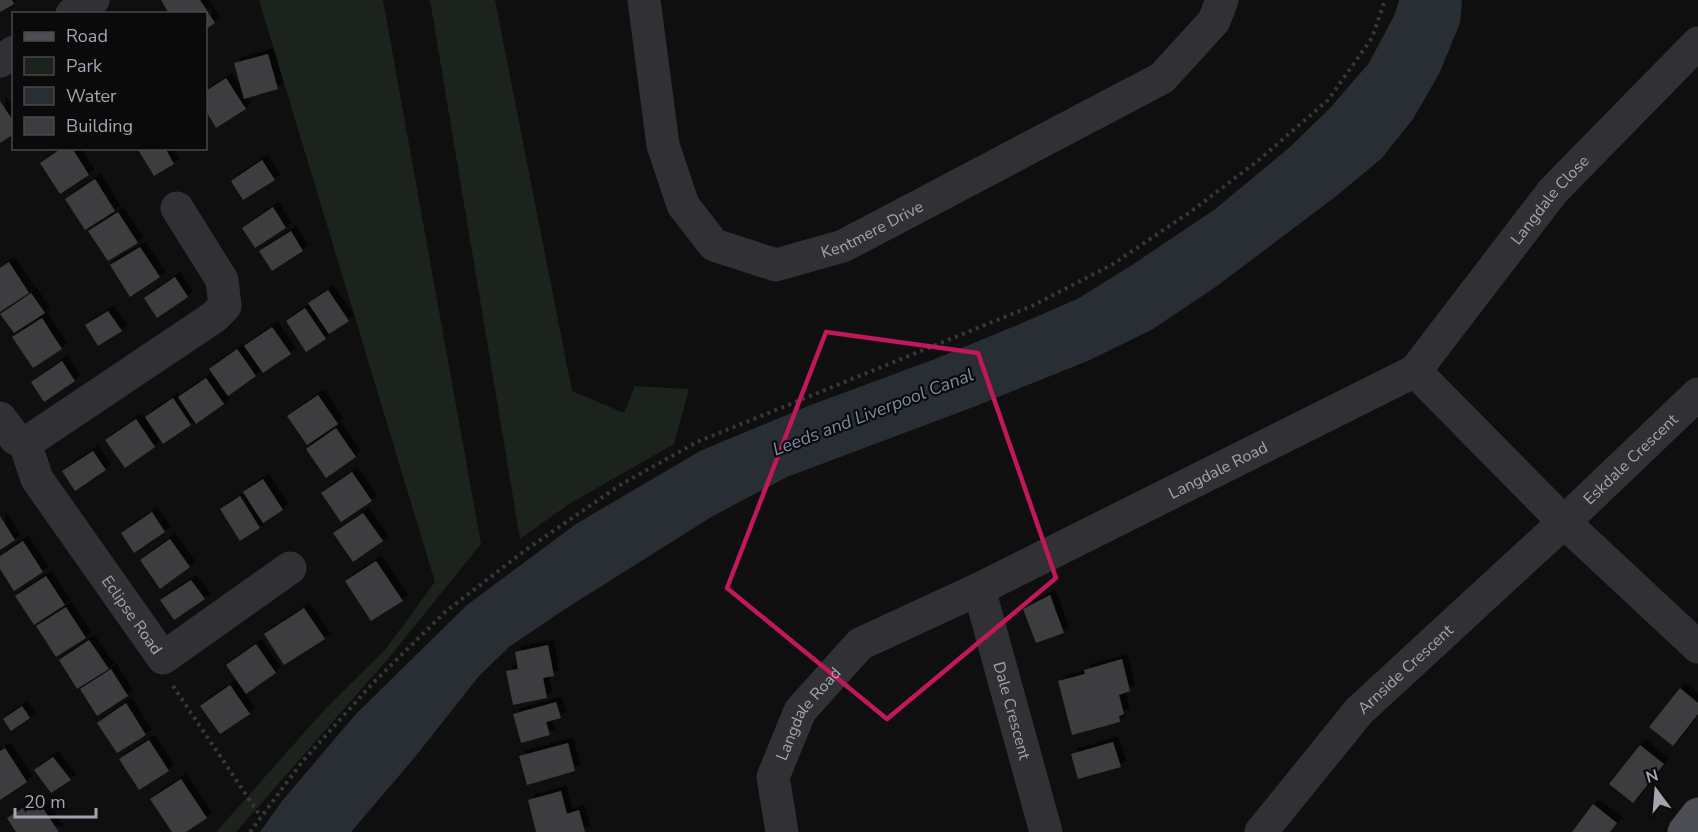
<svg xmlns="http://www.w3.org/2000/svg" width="1698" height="832" font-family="'Nunito Sans',sans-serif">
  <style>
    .green { fill: #1c231d }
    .water { fill: #292e35 }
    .building { fill: #3c3c40; filter: url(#shadow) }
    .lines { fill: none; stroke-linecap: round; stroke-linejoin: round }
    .path { stroke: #37373c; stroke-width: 4; stroke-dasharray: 3 4.5; stroke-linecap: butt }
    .minor { stroke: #313135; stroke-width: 33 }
    .major { stroke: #4d4d54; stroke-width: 33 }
    .marked { fill: none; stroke: #c2185b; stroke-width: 4.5; stroke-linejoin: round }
    .labels { text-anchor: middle; stroke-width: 4.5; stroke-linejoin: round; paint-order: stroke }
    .street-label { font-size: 16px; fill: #a2a4b0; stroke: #0a0a0b }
    .water-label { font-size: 18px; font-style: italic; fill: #7b8ca9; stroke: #0a0a0b }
  </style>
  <defs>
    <filter id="shadow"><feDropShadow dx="5.5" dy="-5.5" stdDeviation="0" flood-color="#0009"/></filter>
  </defs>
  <rect width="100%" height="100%" fill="#0f0f10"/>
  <path class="green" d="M259 0H383L481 544 387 660 236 832H216L327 707 385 650 435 582Z
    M430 0H495L572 391 624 413 635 386 689 389 674 444 569 504 520 539Z"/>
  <path class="water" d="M1399 0H1462L1460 23 1439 74 1413 119 1382 158 1335 197 1217 286 1153 329 1090 360 976 406 787 477 713 516 565 609 509 647 479 676 415 757 351 832H260L282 801 355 715 467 605 576 524 700 451 808 406 935 359 1020 324 1079 298 1132 265 1214 210 1290 147 1330 108 1369 63 1395 14Z"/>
  <path class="building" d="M0 0H12L14 4 0 12Z
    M161 0H200L215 23 206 29V14H169Z
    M268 54 278 89 244 99 234 63Z
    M226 78 246 109 216 128 206 111V91Z
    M0 101 14 122V134L0 143Z
    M62 148H72L89 175 60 194 40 163Z
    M137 148H165L174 164 154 176Z
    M262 160 275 180 243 200 231 181Z
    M95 179 115 211 85 230 65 199Z
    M273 207 286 228 255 248 242 228Z
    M118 212 138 243 108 261 88 231Z
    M291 231 303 251 272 271 259 251Z
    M140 247 160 277 130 297 110 265Z
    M9 262 29 293 0 312V268Z
    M175 277 188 297 157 318 144 298Z
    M328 290 349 321 329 334 308 303Z
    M31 293 45 313 14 333 0 314Z
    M305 308 326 339 306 352 286 321Z
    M108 311 122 331 98 346 85 325Z
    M42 318 62 349 33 368 12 337Z
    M272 327 291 354 263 373 244 346Z
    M237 349 256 376 228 396 209 369Z
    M62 361 75 381 44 402 31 382Z
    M206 378 224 404 196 424 178 397Z
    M318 395 338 424 307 445 287 416Z
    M173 398 191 425 163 444 145 417Z
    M136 419 155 447 125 468 105 440Z
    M336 428 356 457 326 478 306 449Z
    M93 451 106 470 75 491 62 471Z
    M352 472 372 501 341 522 321 493Z
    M263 479 283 510 263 523 243 492Z
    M240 496 260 528 240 541 220 509Z
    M152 512 165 532 134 553 121 533Z
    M363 513 383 541 353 562 333 533Z
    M0 516 15 540 0 550Z
    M170 539 190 567 160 589 140 560Z
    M23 541 43 572 14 591 0 569V556Z
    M376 561 403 601 371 621 345 581Z
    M46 576 65 605 34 625 15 596Z
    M191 580 205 599 174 620 160 600Z
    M1050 595 1064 633 1036 643 1023 609Z
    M66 607 86 638 56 657 36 626Z
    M304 608 325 639 284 665 264 634Z
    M89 640 109 669 77 689 59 660Z
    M256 644 276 673 246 694 226 665Z
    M548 645 554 676 543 678 547 698 513 705 506 671 518 669 515 652Z
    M1122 659 1130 691 1119 695 1124 714 1119 716 1120 722 1072 735 1058 681 1085 674 1084 670Z
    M111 669 128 696 97 716 80 689Z
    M230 685 250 714 220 734 200 706Z
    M1680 688 1698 703V714L1673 746 1649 727Z
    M556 702 561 718 546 722 550 735 521 743 513 714Z
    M126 703 146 735 117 753 97 723Z
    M22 706 30 718 11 731 3 719Z
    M149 740 169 771 139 790 119 759Z
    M1113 742 1121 767 1078 779 1071 754Z
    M568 743 575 771 527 785 519 756Z
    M1640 745 1664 764 1633 803 1609 784Z
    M5 748 27 782 0 800V751Z
    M53 757 71 780 51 793 34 770Z
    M181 779 207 818 186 832H172L150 799Z
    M561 791 567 814 579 810 585 832H536L528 800Z
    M37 799 48 816 59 832H16L7 818Z
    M1593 804 1617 823 1610 832H1572Z"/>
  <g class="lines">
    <path class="path" d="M173 686 261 817
      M250 832 302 762 372 684 445 612 527 549 620 485 697 442 1034 305 1113 264 1193 210 1260 159 1328 100 1372 38 1385 0"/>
    <g class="minor">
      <path id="s1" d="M644 0 663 145 683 205 714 245 776 265 843 246 1162 78 1214 21 1222 0"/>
      <path d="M72 14 93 0"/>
      <path d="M0 61 14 52"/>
      <path id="s2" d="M1415 371 1553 191 1698 43"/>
      <path d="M0 418 16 439 24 440 32 439 214 317 225 306 222 280 177 208"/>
      <path id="s3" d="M24 440 37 479 163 658 290 568"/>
      <path id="s4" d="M979 589 1046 832"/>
      <path id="s5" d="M782 832 773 777 800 711 860 644 979 589 1415 371 1564 522 1698 647"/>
      <path id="s6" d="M1261 832 1359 711 1564 522 1698 394"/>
    </g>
    <path class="major" d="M1684 832 1698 814"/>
  </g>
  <path class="marked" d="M826 332 978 353 1056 578 887 719 727 588Z"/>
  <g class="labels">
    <g class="street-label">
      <text dy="6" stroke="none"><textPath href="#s2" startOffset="218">Langdale Close</textPath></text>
      <text dy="6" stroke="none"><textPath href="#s1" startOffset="428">Kentmere Drive</textPath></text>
      <text dy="6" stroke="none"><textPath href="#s6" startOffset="526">Eskdale Crescent</textPath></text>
      <text dy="6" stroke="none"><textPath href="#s5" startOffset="615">Langdale Road</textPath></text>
      <text dy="6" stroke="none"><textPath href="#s3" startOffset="207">Eclipse Road</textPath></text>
      <text dy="6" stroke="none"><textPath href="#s6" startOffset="218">Arnside Crescent</textPath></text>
      <text dy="6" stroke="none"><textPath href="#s4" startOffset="126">Dale Crescent</textPath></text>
      <text dy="6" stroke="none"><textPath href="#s5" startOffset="129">Langdale Road</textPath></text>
    </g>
    <g class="water-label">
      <text transform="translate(873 412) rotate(-21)" y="6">Leeds and Liverpool Canal</text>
    </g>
  </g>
  <rect x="12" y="12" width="195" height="138" fill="#0a0a0b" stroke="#47484d" stroke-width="1.5"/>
  <rect x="24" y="32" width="30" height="9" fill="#4d4d54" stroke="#47484d" stroke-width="1.5"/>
  <text x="66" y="42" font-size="18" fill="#a2a4b0">Road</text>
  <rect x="24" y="57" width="30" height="18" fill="#1c231d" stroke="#47484d" stroke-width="1.5"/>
  <text x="66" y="72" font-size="18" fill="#a2a4b0">Park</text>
  <rect x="24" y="87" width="30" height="18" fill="#292e35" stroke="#47484d" stroke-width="1.5"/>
  <text x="66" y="102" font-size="18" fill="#a2a4b0">Water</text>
  <rect x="24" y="117" width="30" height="18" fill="#3c3c40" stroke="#47484d" stroke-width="1.5"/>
  <text x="66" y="132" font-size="18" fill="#a2a4b0">Building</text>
  <g transform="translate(1656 790) rotate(344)" stroke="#0a0a0b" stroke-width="4.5" paint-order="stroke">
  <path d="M0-4.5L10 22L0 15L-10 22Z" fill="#a2a4b0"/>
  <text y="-9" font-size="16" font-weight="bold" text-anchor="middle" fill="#a2a4b0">N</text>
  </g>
  <path d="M15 808v9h81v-9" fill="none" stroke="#a2a4b0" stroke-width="3"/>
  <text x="24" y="808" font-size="18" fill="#a2a4b0" stroke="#0a0a0b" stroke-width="4.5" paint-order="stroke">20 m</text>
</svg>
